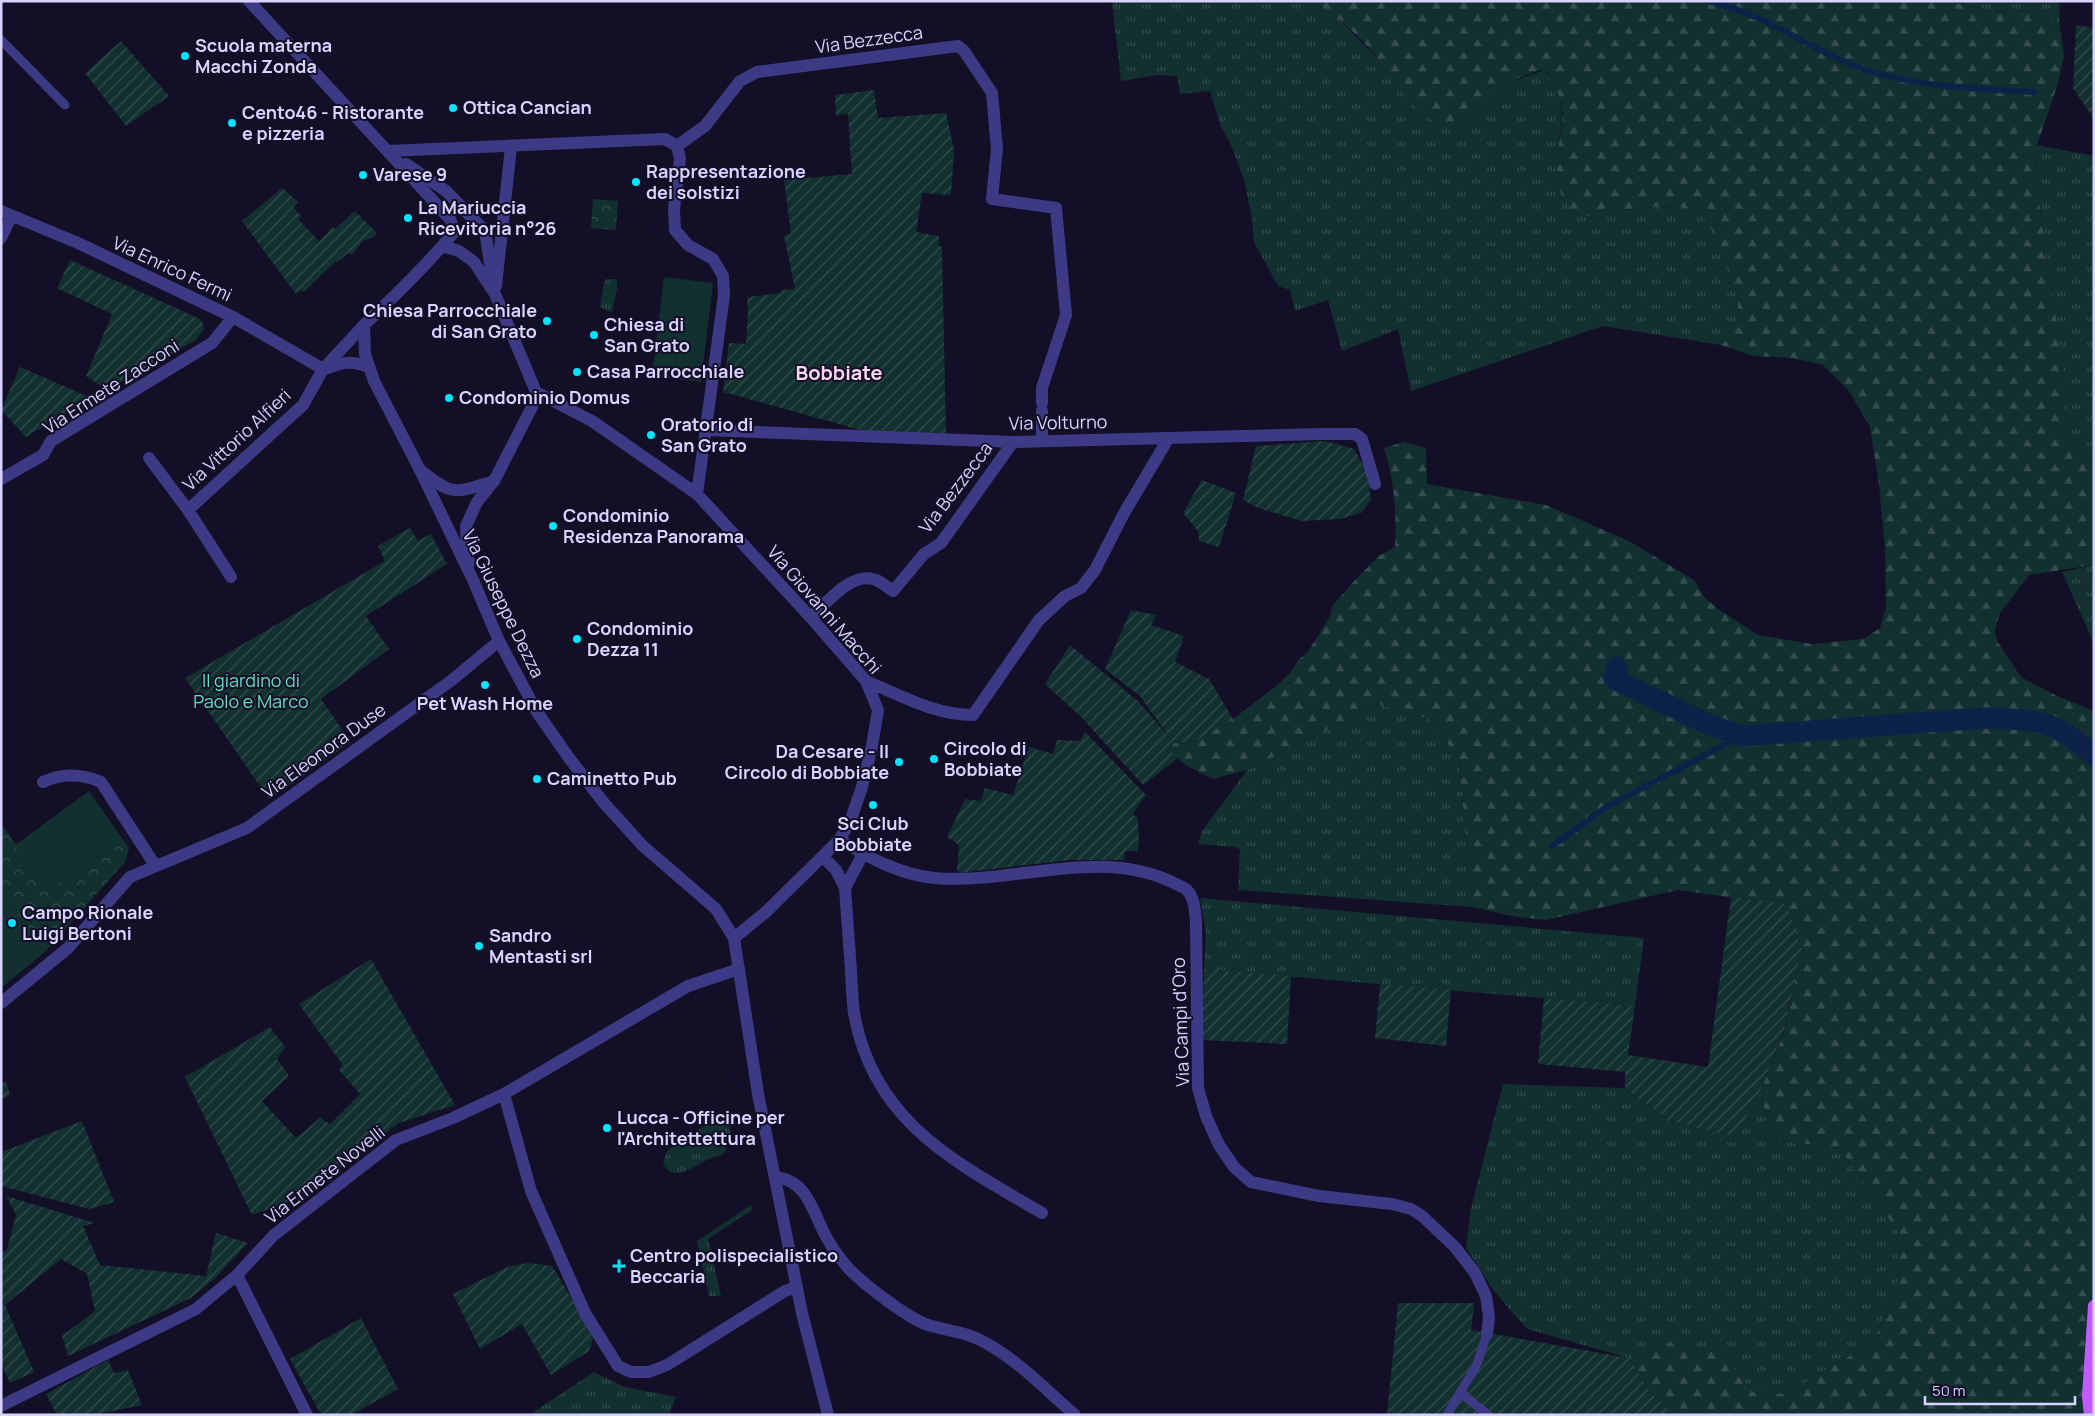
<svg xmlns="http://www.w3.org/2000/svg" width="2095" height="1416" font-family="Manrope,sans-serif">
  <style>
    .grass { fill: url(#grass-tufts) }
    .forest { fill: url(#forest-firs) }
    .park { fill: url(#park-crowns) }
    .garden { fill: url(#garden-furrows) }
    .pitch { fill: #12302f }
    .lines { fill: none; stroke-linecap: round; stroke-linejoin: round }
    .stream { stroke: #0c2248; stroke-width: 6 }
    .canal { stroke: #0c2248; stroke-width: 21 }
    .service { stroke: #3d3a85; stroke-width: 9 }
    .minor { stroke: #3d3a85; stroke-width: 12 }
    .tertiary { stroke: #3d3a85; stroke-width: 12 }
    .primary { stroke: #c25bff; stroke-width: 12 }
    .poi-dot { fill: #00e5ff; stroke: #130f26; stroke-width: 2 }
    .labels { text-anchor: middle; stroke-width: 4; stroke-linejoin: round; paint-order: stroke }
    .street-label { font-size: 18px; fill: #d9d4ff; stroke: #130f26 }
    .poi-label { font-size: 18px; font-weight: bold; fill: #d9d4ff; stroke: #130f26; text-anchor: start }
    .park-label { font-size: 18px; fill: #5fe0c0; stroke: #130f26 }
    .quarter-label { font-size: 20px; font-weight: bold; fill: #ffd6f0; stroke: #130f26 }
  </style>
  <defs>
    <pattern id="grass-tufts" width="24" height="20" patternUnits="userSpaceOnUse" patternTransform="scale(1.25)"><rect width="24" height="20" fill="#12302f"/><path d="M3 7l-1-3M5 7V3M7 7l1-3M15 17l-1-3M17 17v-4M19 17l1-3" fill="none" stroke="#344d4e"/></pattern>
    <pattern id="forest-firs" width="22" height="20" patternUnits="userSpaceOnUse" patternTransform="scale(1.25)"><rect width="22" height="20" fill="#12302f"/><path d="M5 1l3.5 6h-7zM16 11l3.5 6h-7z" fill="#344d4e"/></pattern>
    <pattern id="park-crowns" width="20" height="18" patternUnits="userSpaceOnUse" patternTransform="scale(1.25)"><rect width="20" height="18" fill="#12302f"/><path d="M2 6a3 3 0 1 1 6 0M12 15a3 3 0 1 1 6 0" fill="none" stroke="#344d4e"/></pattern>
    <pattern id="garden-furrows" width="10" height="10" patternUnits="userSpaceOnUse" patternTransform="scale(1.25)"><rect width="10" height="10" fill="#12302f"/><path d="M-1 1l2-2M0 10L10 0M9 11l2-2" fill="none" stroke="#344d4e"/></pattern>
  </defs>
  <rect width="100%" height="100%" fill="#130f26"/>
  <path class="grass" d="M1112 1H1315L1334 14 1374 55 1400 89 1500 91 1508 83 1544 70C1573 94 1557 135 1557 166L1592 216C1616 212 1673 200 1695 211 1721 224 1745 302 1737 329 1735 337 1728 341 1721 345L1603 326 1411 391 1398 329 1342 351 1328 300 1295 311 1290 290 1278 286 1254 242 1252 219 1244 180 1231 145 1220 124 1210 91 1180 94 1177 76 1158 75 1121 81Z
    M1951 1H2059L2060 30 2036 10 1992 12Z
    M2037 145 2094 156V466L2065 436 2053 301 2045 251 2036 175Z
    M607 279H617V289L612 313 600 307 604 282Z
    M2094 565V644L2062 572Z
    M1378 704 1430 719 1459 759 1472 907 1238 890 1240 850 1236 847 1198 844 1202 831 1247 770Z
    M1200 898 1644 938 1635 1006 1204 969 1206 932Z
    M1503 1084 1623 1088 1672 1122 1734 1137 1760 1092 1773 1139 1840 1149 1898 1232 1897 1291 1872 1343 1785 1394 1753 1392 1720 1353 1668 1342 1647 1354 1629 1358 1527 1329 1494 1291 1466 1248 1471 1208Z
    M717 1117H727C732 1132 732 1144 721 1156 703 1155 674 1190 663 1163L667 1151Z
    M751 1205 752 1210 708 1239 721 1296H709L697 1241Z
    M594 1372 625 1387 676 1397 669 1415H529Z"/>
  <path class="forest" d="M1315 1H1949L1992 12 2036 10 2044 12 2051 19 2061 31 2064 56 2058 83 2037 145 2036 175 2045 251 2063 362 2067 413 2065 436 2094 466V565L2029 575 2000 613 1995 629 1997 641 2021 677 2057 696 2094 711V1415H1675L1651 1393 1629 1358 1647 1354 1668 1342 1720 1353 1753 1392 1785 1394 1872 1343 1897 1291 1898 1232 1840 1149 1773 1139 1760 1092 1784 1032 1802 949 1786 905 1678 890 1546 920 1512 916 1472 907 1459 759 1430 719 1378 704 1247 770 1212 779 1184 764 1168 750 1174 743 1195 741 1233 719 1275 687 1290 673 1298 660 1308 652 1330 616 1332 606 1355 580 1379 556 1395 547C1397 511 1394 481 1384 448L1404 442 1426 448 1427 484 1546 505 1629 541 1694 580 1705 598 1718 609 1758 635 1813 644 1863 639 1880 628 1886 608 1885 550 1879 485 1870 427 1849 391 1823 365 1793 358 1753 356 1721 345C1741 331 1740 322 1737 300 1735 278 1715 220 1694 211 1675 202 1636 208 1616 212 1603 214 1587 220 1576 212 1542 188 1564 140 1562 109 1562 102 1558 94 1556 87 1553 82 1552 75 1546 71 1541 68 1533 72 1529 74 1522 77 1514 80 1508 84 1490 95 1467 135 1441 125 1423 118 1400 92 1389 76 1383 69 1380 61 1374 54 1357 34 1337 16 1315 1Z"/>
  <path class="park" d="M593 199 618 201 616 230 591 228Z
    M1 823 48 891 122 838 129 848 126 861 45 952 1 894Z"/>
  <path class="garden" d="M2076 25 2094 28V119L2073 88Z
    M121 41 169 96 126 126 85 73Z
    M874 90 878 118 946 113 954 150 951 195 922 193 916 232 939 236V246L942 247 946 434 864 431 723 392 729 343 746 344 748 310 747 297 781 293V290L795 289 784 236 791 233 784 180 852 174 848 114 836 115 835 95Z
    M282 188 298 202 293 207 301 216 298 219 319 241 333 227 335 229 355 211 377 233 372 238 364 240 352 255 348 253 337 262 336 261 304 292 301 290 296 294 242 221Z
    M70 260 200 319 203 323 204 329 196 340 107 390 86 376 112 314 57 288Z
    M20 367 91 398 26 437 1 410Z
    M1325 441 1354 449 1367 472 1371 500 1361 513 1340 519 1302 521 1258 508 1243 500 1256 446Z
    M1202 480 1236 493 1219 547 1199 541 1198 531 1183 513Z
    M410 528 418 541 431 534 447 564 366 616 389 649 321 699 351 742 269 799 185 678 385 561 378 546Z
    M1131 610 1156 615 1151 625 1184 636 1175 662 1209 679 1233 719 1195 741 1174 743 1168 750 1178 758 1143 785 1081 717 1045 684 1070 645 1138 701 1169 737 1140 696 1105 669Z
    M1085 732 1146 795 1132 814 1138 818 1139 843 1137 851H1125L1124 860H1069L959 873 957 870 959 845 947 837 965 799 981 801 985 788 1013 795 1029 747 1053 754 1057 740 1080 741Z
    M1731 897 1786 904 1802 949 1784 1030 1760 1092 1735 1137 1672 1122 1625 1089V1072L1538 1064 1544 998 1635 1006 1628 1055 1708 1067Z
    M371 959 455 1105 399 1123 308 1193 298 1199 252 1215 185 1077 270 1027 285 1047 277 1059 289 1076 262 1101 296 1138 320 1118 330 1124 360 1094 339 1070 342 1064 299 1004Z
    M1204 969 1291 976 1287 1044 1201 1040Z
    M1380 984 1451 990 1446 1046 1375 1038Z
    M6 1082 10 1095 1 1100V1084Z
    M82 1121 114 1202 89 1209 1 1186V1152Z
    M6 1196 95 1223 83 1226 100 1265 206 1276 216 1233 248 1243 215 1278 191 1298 68 1356 62 1336 95 1311 87 1274 61 1259 5 1305 34 1372 10 1383 1 1364V1252L7 1250 16 1215Z
    M528 1263 552 1266 594 1335 589 1351 551 1375 522 1324 480 1349 453 1294 507 1267Z
    M1398 1303H1474L1471 1330 1629 1358 1651 1393 1675 1415H1387Z
    M361 1318 398 1389 351 1415H321L290 1359Z
    M108 1360 114 1373 128 1370 142 1405 94 1415H57L46 1394Z"/>
  <path class="pitch" d="M664 277 713 283 701 382 652 376Z
    M89 791 122 838 48 891 15 845Z
    M1 894 45 952 1 988Z"/>
  <g class="lines">
    <path class="stream" d="M1708 1C1760 12 1802 44 1850 64 1909 88 1973 88 2034 92
      M1552 846 1608 806 1741 736"/>
    <path class="canal" d="M1617 667 1614 679 1706 723 1741 736 1984 718C2006 719 2030 718 2051 726 2067 732 2081 745 2094 755"/>
    <path class="service" d="M1 40 65 105
      M1460 1392 1488 1415
      M1447 1415 1477 1364 1487 1334"/>
    <path class="minor" d="M677 146 680 158 674 209 675 230 688 245 713 259 723 276 724 295 697 494 813 620 866 681 878 710 872 746 862 787 851 819 840 839 766 912 734 938
      M677 146 705 126 740 81 757 72 958 46 964 51 992 93 997 149 992 199 1056 208 1066 315 1042 388V403
      M388 151 665 139 677 146
      M1 211 78 243 233 317 323 369
      M1 238 11 217
      M496 286 511 147
      M325 369C343 362 351 360 369 367
      M536 392 592 421 697 494
      M1042 411V440
      M707 430 1013 442 1322 434H1355L1362 439 1375 484
      M149 458 188 510 231 577
      M420 470C454 497 454 493 494 481
      M1 479 43 455 51 441 212 343 233 317
      M188 510 303 405 323 369 364 325
      M811 617C827 603 852 570 876 580 882 582 888 588 893 591L924 554 941 543 1013 442
      M866 681C900 695 935 715 973 715L1039 620 1065 596 1081 588 1095 570 1123 515 1168 439
      M43 782C62 773 82 774 101 782L155 865
      M840 839C865 857 902 875 934 878 1012 885 1096 847 1170 881 1175 884 1183 886 1187 890 1195 899 1195 911 1196 923L1198 1088 1206 1116 1219 1145 1234 1167 1251 1182 1319 1196 1392 1204 1411 1209 1422 1216 1455 1247 1475 1273 1486 1296 1489 1317 1487 1334
      M823 857 836 870 845 888C847 915 849 943 851 971 852 985 852 999 854 1013 873 1122 955 1162 1042 1213
      M845 888 863 854
      M1 1003 68 948 130 877 247 828 452 680 499 641
      M504 1094 531 1191 585 1313 618 1366 631 1372H649L667 1365 785 1291 797 1287
      M775 1177C809 1180 813 1215 828 1240 834 1251 842 1261 850 1270 865 1285 909 1319 928 1325 948 1331 968 1332 986 1343 1020 1362 1046 1390 1075 1415
      M237 1275 307 1415
      M1 1406 196 1309 237 1275 274 1235 396 1140 453 1118 504 1094 688 986 739 969"/>
    <path class="tertiary" d="M249 1 450 219 455 231C427 265 396 295 364 325L365 354 374 381 420 470 473 580 499 641 537 712 569 758 604 803 643 846 716 909 734 938 758 1094 802 1313 828 1415
      M406 164 446 191 485 231 494 289
      M442 246 459 251 474 262 495 294 536 392 532 407 494 481 477 502 466 526 467 552 469 563"/>
    <path class="primary" d="M2090 1415 2088 1396 2094 1306"/>
  </g>
  <g class="poi-dot">
    <circle cx="185" cy="56" r="5"/>
    <circle cx="453" cy="108" r="5"/>
    <circle cx="232" cy="123" r="5"/>
    <circle cx="363" cy="175" r="5"/>
    <circle cx="636" cy="182" r="5"/>
    <circle cx="408" cy="218" r="5"/>
    <circle cx="547" cy="321" r="5"/>
    <circle cx="594" cy="335" r="5"/>
    <circle cx="577" cy="372" r="5"/>
    <circle cx="449" cy="398" r="5"/>
    <circle cx="651" cy="435" r="5"/>
    <circle cx="553" cy="526" r="5"/>
    <circle cx="577" cy="639" r="5"/>
    <circle cx="485" cy="685" r="5"/>
    <circle cx="934" cy="759" r="5"/>
    <circle cx="899" cy="762" r="5"/>
    <circle cx="537" cy="779" r="5"/>
    <circle cx="873" cy="805" r="5"/>
    <circle cx="12" cy="923" r="5"/>
    <circle cx="479" cy="946" r="5"/>
    <circle cx="607" cy="1128" r="5"/>
    <path d="M616.5 1258.5h5v5h5v5h-5v5h-5v-5h-5v-5h5z"/>
  </g>
  <g class="labels">
    <g class="street-label">
      <text transform="translate(869 40) rotate(-8)" y="6">Via Bezzecca</text>
      <text transform="translate(172 269) rotate(25)" y="6">Via Enrico Fermi</text>
      <text transform="translate(111 387) rotate(-33)" y="6">Via Ermete Zacconi</text>
      <text transform="translate(1058 423) rotate(-1)" y="6">Via Volturno</text>
      <text transform="translate(237 440) rotate(-43)" y="6">Via Vittorio Alfieri</text>
      <text transform="translate(956 488) rotate(-53)" y="6">Via Bezzecca</text>
      <text transform="translate(503 604) rotate(64)" y="6">Via Giuseppe Dezza</text>
      <text transform="translate(824 610) rotate(49)" y="6">Via Giovanni Macchi</text>
      <text transform="translate(324 751) rotate(-36)" y="6">Via Eleonora Duse</text>
      <text transform="translate(1181 1022) rotate(-92)" y="6">Via Campi d'Oro</text>
      <text transform="translate(325 1175) rotate(-38)" y="6">Via Ermete Novelli</text>
    </g>
    <g class="poi-label">
      <text x="195" y="52">Scuola materna<tspan x="195" dy="21">Macchi Zonda</tspan></text>
      <text x="463" y="114">Ottica Cancian</text>
      <text x="242" y="119">Cento46 - Ristorante<tspan x="242" dy="21">e pizzeria</tspan></text>
      <text x="646" y="178">Rappresentazione<tspan x="646" dy="21">dei solstizi</tspan></text>
      <text x="373" y="181">Varese 9</text>
      <text x="418" y="214">La Mariuccia<tspan x="418" dy="21">Ricevitoria n°26</tspan></text>
      <text x="537" y="317" text-anchor="end">Chiesa Parrocchiale<tspan x="537" dy="21">di San Grato</tspan></text>
      <text x="604" y="331">Chiesa di<tspan x="604" dy="21">San Grato</tspan></text>
      <text x="587" y="378">Casa Parrocchiale</text>
      <text x="459" y="404">Condominio Domus</text>
      <text x="661" y="431">Oratorio di<tspan x="661" dy="21">San Grato</tspan></text>
      <text x="563" y="522">Condominio<tspan x="563" dy="21">Residenza Panorama</tspan></text>
      <text x="587" y="635">Condominio<tspan x="587" dy="21">Dezza 11</tspan></text>
      <text x="485" y="710" text-anchor="middle">Pet Wash Home</text>
      <text x="944" y="755">Circolo di<tspan x="944" dy="21">Bobbiate</tspan></text>
      <text x="889" y="758" text-anchor="end">Da Cesare - Il<tspan x="889" dy="21">Circolo di Bobbiate</tspan></text>
      <text x="547" y="785">Caminetto Pub</text>
      <text x="873" y="830" text-anchor="middle">Sci Club<tspan x="873" dy="21">Bobbiate</tspan></text>
      <text x="22" y="919">Campo Rionale<tspan x="22" dy="21">Luigi Bertoni</tspan></text>
      <text x="489" y="942">Sandro<tspan x="489" dy="21">Mentasti srl</tspan></text>
      <text x="617" y="1124">Lucca - Officine per<tspan x="617" dy="21">l'Architettettura</tspan></text>
      <text x="630" y="1262">Centro polispecialistico<tspan x="630" dy="21">Beccaria</tspan></text>
    </g>
    <g class="park-label">
      <text x="251" y="687">Il giardino di<tspan x="251" dy="21">Paolo e Marco</tspan></text>
    </g>
    <g class="quarter-label">
      <text x="839" y="380">Bobbiate</text>
    </g>
  </g>
  <rect width="2095" height="1416" fill="none" stroke="#d9d4ff" stroke-width="5"/>
  <path d="M1925 1396v8h150v-8" fill="none" stroke="#d9d4ff" stroke-width="2.5"/>
  <text x="1932" y="1396" font-size="15" fill="#d9d4ff" stroke="#130f26" stroke-width="4" paint-order="stroke">50 m</text>
</svg>
